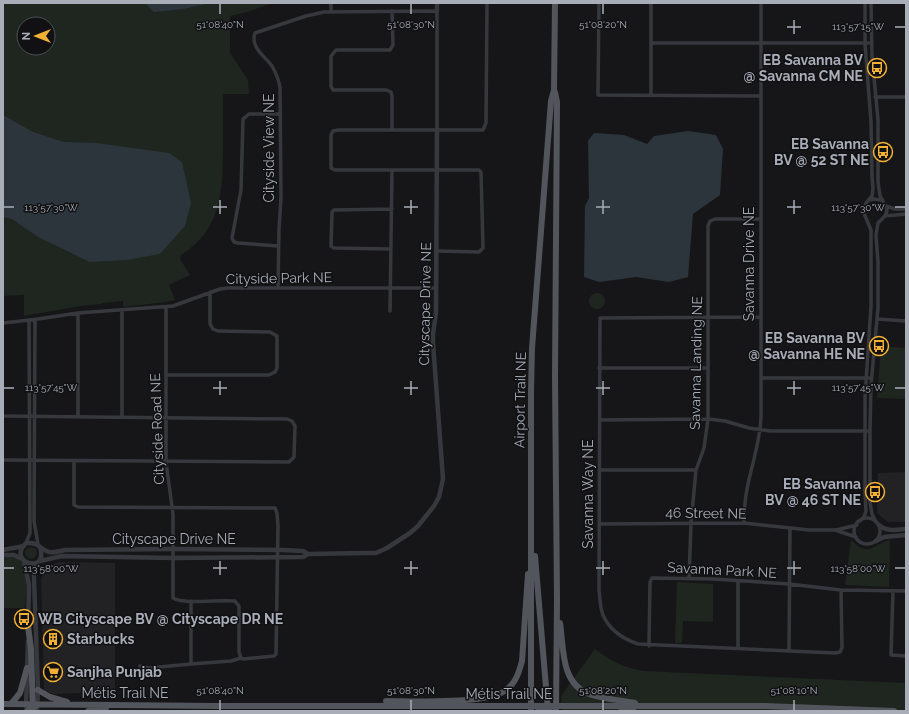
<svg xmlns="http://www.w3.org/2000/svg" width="909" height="714" font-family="Raleway,sans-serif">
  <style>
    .built { fill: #222225 }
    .green { fill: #1e261f; fill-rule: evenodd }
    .water { fill: #2c353c }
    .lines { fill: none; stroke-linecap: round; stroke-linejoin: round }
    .minor { stroke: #37383d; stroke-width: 3.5 }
    .tertiary { stroke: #37383d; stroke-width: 4.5 }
    .primary { stroke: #53555c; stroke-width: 6 }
    .ticks { fill: none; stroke: #a8adb8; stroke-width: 1.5 }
    .labels { text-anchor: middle; stroke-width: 3; stroke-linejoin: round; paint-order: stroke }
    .poi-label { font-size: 14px; font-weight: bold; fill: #a8adb8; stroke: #111113; text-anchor: end }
    .street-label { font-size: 14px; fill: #a8adb8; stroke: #111113 }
    .ticks-label { font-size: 10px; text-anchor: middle; fill: #a8adb8; stroke: #111113; stroke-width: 3; stroke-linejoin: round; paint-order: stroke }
  </style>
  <rect width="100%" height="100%" fill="#161618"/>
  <path class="built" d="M906 472V522H888L877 513 878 473Z
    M60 562 115 563V692L53 694 44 690 41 579 48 565Z"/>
  <path class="green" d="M3 3H273L247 12 230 16V53L248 80 249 94H223C223 112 223 131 223 149 223 192 221 230 181 255L180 259 190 275 169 285 175 300 166 302 123 307V301L102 303 101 304 81 306 24 316V295L3 296ZM24 24H48V48H24Z
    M589 301a8 8 0 1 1 16 0a8 8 0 1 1-16 0Z
    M881 346 906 348V399L877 398Z
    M851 540C870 558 871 545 890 540L889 587 845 585Z
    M25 553a6 6 0 1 1 12 0a6 6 0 1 1-12 0Z
    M8 556 19 559C30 570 26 593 25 607L23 608H3V558Z
    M677 582 713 584V622L683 621 682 643H675Z
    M595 649C610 661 625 668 644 671L906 683V711H562L561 696Z"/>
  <path class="water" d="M145 3H210L183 9 154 12Z
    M3 115 33 132 64 142 96 143 169 153 182 162 191 203 185 226 160 254 127 260 90 262 38 237 12 219 3 217Z
    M688 131 716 135 723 149 720 195 693 214 688 277 669 282 636 277 599 282 584 277 585 206 589 198 588 141 594 133 624 135 647 144 654 136Z"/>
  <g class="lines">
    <path class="minor" d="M331 3V11
      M599 3 598 95 760 96
      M651 3V95
      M871 3 872 56 878 120V182L880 196 883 201
      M652 43H871
      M875 97H906
      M392 130V96L391 92 386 90H333L331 86V56L336 50H390L393 45 392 11
      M870 200 874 199 881 200 886 206 887 211 885 216 878 223 876 235 878 262V308L871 385 870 431V502L872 514 876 522
      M886 206 895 209H906
      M885 216 906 214
      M278 246 238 243 234 242 232 238 241 190 243 119 249 114H280
      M391 249 334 248 331 246 332 212 334 210 392 209
      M437 251 479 252 483 248 481 172 479 170H335L331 168V135L333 131 338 130H483L486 123 487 3
      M278 288 279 229 281 197 280 88C279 80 276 73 272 66 265 56 250 48 255 33L306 16 324 12 437 11V130
      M390 311 392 170
      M760 317 600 318 599 590C600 598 600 608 603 615 610 631 623 639 638 644L835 653 840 652 842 648 841 590
      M877 319 906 321
      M35 320 34 521 38 544
      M3 323 38 319 78 313 173 306 220 289 228 288H436
      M599 368H707
      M166 375H269L275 372 277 368V336L270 332 218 331 213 329 210 324V292
      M761 378H872
      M3 416 287 419 292 421 295 426 294 457 289 462 3 460
      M78 417V313
      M122 417V310
      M600 420 708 419 725 421 749 428 770 431H867
      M74 461V505L78 507 275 508 277 513 278 526 276 654 274 656 244 659 241 658 239 652V606L235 601C220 599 185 605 173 598V514L166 462V307
      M600 470H696
      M854 531a13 13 0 1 1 26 0a13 13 0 1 1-26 0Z
      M860 521 864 517 866 511 865 493V397L871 306V230L863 211 866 203 872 196 873 189 872 176 871 122 865 44V3
      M744 523C744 510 745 497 748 484 753 461 760 441 761 417V3
      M599 524 744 523 809 530H835L856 537
      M836 530 857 525
      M26 543 30 533 29 321
      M689 578 691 523 696 470 704 448 708 419V226L710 221 715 219H760
      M738 581V649
      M893 591 891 655 906 656
      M191 601V664L231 661 241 658
      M649 646 650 582 652 578 714 579 789 584 841 590 906 591
      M789 651 790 528
      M140 666 149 668 191 664"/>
    <path class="tertiary" d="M437 11V3
      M879 525C887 532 896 530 906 529
      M876 541 884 537 906 535
      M3 550 24 546
      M308 554 365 553H376L387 548 410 533 418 526 434 506 439 497 443 479 433 343V334L436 313 437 130
      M3 555H14L22 559
      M24 561 29 585 28 629
      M40 561 62 556 173 558 303 557 308 554 303 551 283 550 173 549 65 550C60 551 54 553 49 552 39 550 41 542 26 543 6 563 49 575 40 547
      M26 707 28 641
      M37 711 38 690 34 578V572L37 563"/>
    <path class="primary" d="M555 92 557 102 555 376 557 600 556 711
      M535 556 548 711
      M560 623C564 647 560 683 589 694 603 699 620 700 635 703
      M28 626 31 649 33 711
      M38 690 50 697 67 702
      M386 701C412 701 488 705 506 690 516 683 519 672 522 661L528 574
      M3 704 218 706H765L894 711
      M11 704 20 693 27 668
      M27 711 36 706
      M88 711 106 708
      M531 711V392L532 348 551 101 554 90 555 3
      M538 711 550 708
      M621 711 633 709"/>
  </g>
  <path class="ticks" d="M220 4V14M411 4V14M603 4V14M794 20V34M787 27H801M895 27H905M220 200V214M411 200V214M603 200V214M794 200V214M4 207H14M213 207H227M404 207H418M596 207H610M787 207H801M895 207H905M220 381V395M411 381V395M603 381V395M794 381V395M4 388H14M213 388H227M404 388H418M596 388H610M787 388H801M895 388H905M220 561V575M411 561V575M603 561V575M794 561V575M4 568H14M213 568H227M404 568H418M596 568H610M787 568H801M895 568H905M220 700V710M411 700V710M603 700V710M794 700V710"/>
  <defs>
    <symbol id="bus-ring" viewBox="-11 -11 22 22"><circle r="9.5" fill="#111113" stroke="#f2b134" stroke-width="1.5"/><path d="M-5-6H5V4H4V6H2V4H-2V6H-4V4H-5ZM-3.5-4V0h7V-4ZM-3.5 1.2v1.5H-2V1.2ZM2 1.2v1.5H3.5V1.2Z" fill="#f2b134"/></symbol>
    <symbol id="building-ring" viewBox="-11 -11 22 22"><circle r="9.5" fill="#111113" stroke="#f2b134" stroke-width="1.5"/><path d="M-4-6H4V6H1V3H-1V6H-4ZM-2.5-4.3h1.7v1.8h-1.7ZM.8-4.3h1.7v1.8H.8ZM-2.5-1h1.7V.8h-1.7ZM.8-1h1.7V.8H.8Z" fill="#f2b134"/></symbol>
    <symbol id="supermarket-ring" viewBox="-11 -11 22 22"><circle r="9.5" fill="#111113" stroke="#f2b134" stroke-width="1.5"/><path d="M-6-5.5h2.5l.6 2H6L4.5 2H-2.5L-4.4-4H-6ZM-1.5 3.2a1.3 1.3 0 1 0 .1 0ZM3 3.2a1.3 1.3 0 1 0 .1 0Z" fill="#f2b134"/></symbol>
  </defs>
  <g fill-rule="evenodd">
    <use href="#bus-ring" x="866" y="57" width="22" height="22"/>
    <use href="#bus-ring" x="872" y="141" width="22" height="22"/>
    <use href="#bus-ring" x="868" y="335" width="22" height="22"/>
    <use href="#bus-ring" x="864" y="481" width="22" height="22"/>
    <use href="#bus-ring" x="13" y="608" width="22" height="22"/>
    <use href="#building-ring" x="42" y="628" width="22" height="22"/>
    <use href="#supermarket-ring" x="42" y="661" width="22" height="22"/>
  </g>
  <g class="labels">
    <g class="poi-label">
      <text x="863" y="65">EB Savanna BV<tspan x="863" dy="16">@ Savanna CM NE</tspan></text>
      <text x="869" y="149">EB Savanna<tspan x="869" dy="16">BV @ 52 ST NE</tspan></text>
      <text x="865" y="343">EB Savanna BV<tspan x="865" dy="16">@ Savanna HE NE</tspan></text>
      <text x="861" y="489">EB Savanna<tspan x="861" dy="16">BV @ 46 ST NE</tspan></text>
      <text x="38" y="624" text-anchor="start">WB Cityscape BV @ Cityscape DR NE</text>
      <text x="67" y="644" text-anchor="start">Starbucks</text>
      <text x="67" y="677" text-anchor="start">Sanjha Punjab</text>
    </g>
    <g class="street-label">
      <text transform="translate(269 148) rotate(-90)" y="5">Cityside View NE</text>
      <text transform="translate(749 264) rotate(-90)" y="5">Savanna Drive NE</text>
      <text transform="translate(279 278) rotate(-1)" y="5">Cityside Park NE</text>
      <text transform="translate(425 304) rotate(-89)" y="5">Cityscape Drive NE</text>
      <text transform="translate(696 363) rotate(-89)" y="5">Savanna Landing NE</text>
      <text transform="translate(520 400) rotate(-89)" y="5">Airport Trail NE</text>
      <text transform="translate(157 429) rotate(-92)" y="5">Cityside Road NE</text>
      <text transform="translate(588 494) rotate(-90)" y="5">Savanna Way NE</text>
      <text transform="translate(706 513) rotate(1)" y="5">46 Street NE</text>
      <text x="174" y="544">Cityscape Drive NE</text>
      <text transform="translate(722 570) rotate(3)" y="5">Savanna Park NE</text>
      <text x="125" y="698">Métis Trail NE</text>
      <text x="509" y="699">Métis Trail NE</text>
    </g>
  </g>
  <g class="ticks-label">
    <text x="220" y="28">51°08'40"N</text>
    <text x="411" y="28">51°08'30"N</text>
    <text x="603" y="28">51°08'20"N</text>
    <text x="858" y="30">113°57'15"W</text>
    <text x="858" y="211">113°57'30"W</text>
    <text x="51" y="211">113°57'30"W</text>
    <text x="858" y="391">113°57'45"W</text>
    <text x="51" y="391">113°57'45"W</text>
    <text x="858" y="572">113°58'00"W</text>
    <text x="51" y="572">113°58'00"W</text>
    <text x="220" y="694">51°08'40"N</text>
    <text x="411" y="694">51°08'30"N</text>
    <text x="603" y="694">51°08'20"N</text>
    <text x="794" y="694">51°08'10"N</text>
  </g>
  <rect width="909" height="714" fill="none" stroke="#a8adb8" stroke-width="8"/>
  <g transform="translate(36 36) rotate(270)"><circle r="19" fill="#111113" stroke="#4d4f55"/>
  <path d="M0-3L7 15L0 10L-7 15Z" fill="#f2b134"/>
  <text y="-6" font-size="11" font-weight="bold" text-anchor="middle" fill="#a8adb8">N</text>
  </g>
</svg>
